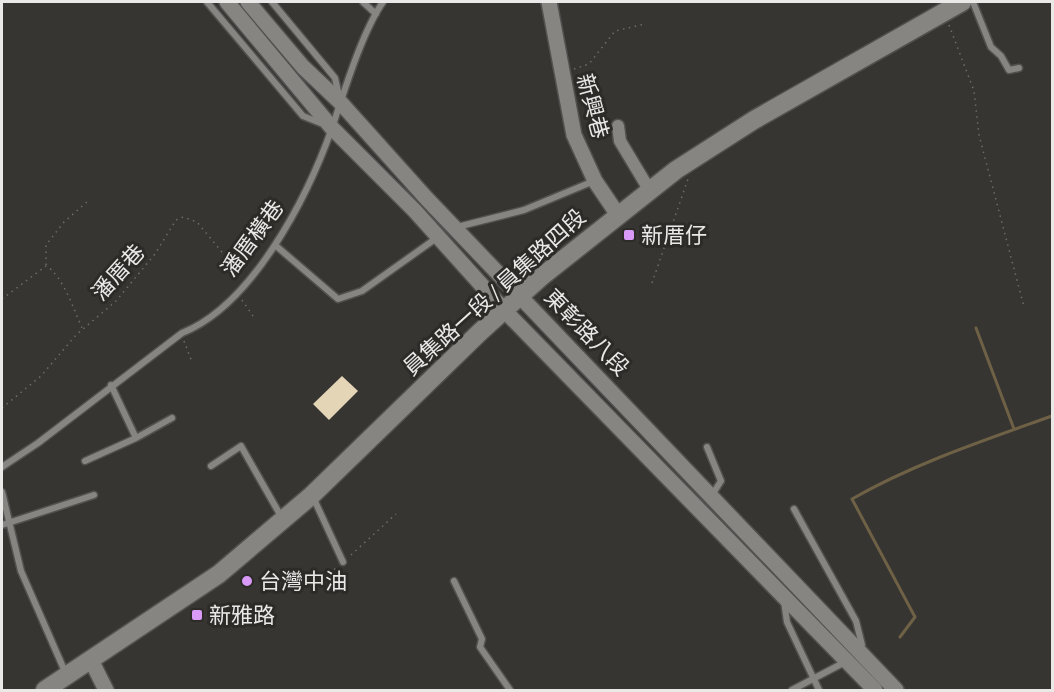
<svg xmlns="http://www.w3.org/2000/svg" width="1054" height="692" font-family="'PT Sans Narrow','Noto Sans TC',sans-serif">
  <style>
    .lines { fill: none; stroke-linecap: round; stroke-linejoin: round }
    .stream { stroke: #6e6146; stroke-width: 3 }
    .building { fill: #e4d5b7 }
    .service-casing { stroke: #525150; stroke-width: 9 }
    .minor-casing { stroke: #525150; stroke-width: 15 }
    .tertiary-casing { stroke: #525150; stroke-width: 18 }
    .secondary-casing { stroke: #525150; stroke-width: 21 }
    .path { stroke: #6d6c6a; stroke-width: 1.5; stroke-dasharray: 1.5 4.5; stroke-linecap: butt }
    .service { stroke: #868582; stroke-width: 6 }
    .minor { stroke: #868582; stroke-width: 12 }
    .tertiary { stroke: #868582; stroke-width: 15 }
    .secondary { stroke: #868582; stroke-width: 18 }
    .poi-dot { fill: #d99af7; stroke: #2c2b28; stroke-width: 2 }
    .labels { text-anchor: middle; stroke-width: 6; stroke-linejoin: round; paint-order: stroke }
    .street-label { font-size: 22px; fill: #eae9e8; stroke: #2c2b28 }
    .poi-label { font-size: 22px; fill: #eae9e8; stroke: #2c2b28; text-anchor: start }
  </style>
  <rect width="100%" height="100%" fill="#363532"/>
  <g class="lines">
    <path class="stream" d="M976 328 1014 429
      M900 637 915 617 852 499C915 463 985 440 1052 416"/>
  </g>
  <path class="building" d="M342 376 358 391 329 420 313 404Z"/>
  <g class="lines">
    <defs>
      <path id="service" d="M207 2 303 116 323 124
        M272 2 335 78 339 96
        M363 2 376 14
        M973 2 991 47 1001 56 1009 70 1019 68
        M457 227 524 210 594 181
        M275 245 338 299 362 291 438 237
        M111 385 136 438
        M707 447 721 481 712 495
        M85 461 136 438 172 418
        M211 466 241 446 282 518
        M2 467 38 443 182 333C253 305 308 196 332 128 344 92 362 32 383 2
        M2 492 21 571 66 674
        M313 497 343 562
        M794 509 856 621 862 645 859 650
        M2 525 94 495
        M454 581 482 639 480 647 510 690
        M784 601 787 622 819 690
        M792 690 847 661"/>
      <path id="minor" d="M618 126 620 141 650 191"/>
      <path id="tertiary" d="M227 2 332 128 415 211 504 310 875 690
        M248 2 303 67 340 102 427 199 896 690
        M549 2 574 135 595 181 618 215
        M92 662 106 690"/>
      <path id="secondary" d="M45 690 219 574 312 495 480 332 541 277 676 170 754 120 962 2"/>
    </defs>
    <use href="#service" class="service-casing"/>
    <use href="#minor" class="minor-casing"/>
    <use href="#tertiary" class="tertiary-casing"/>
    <use href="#secondary" class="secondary-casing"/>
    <path class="path" d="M949 25 974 91 979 135 1024 307
      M574 69 589 64 615 31 645 24
      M46 265V245L64 222 88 201
      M652 283 688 179
      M2 299 46 266C62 274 75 312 82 328
      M242 300 255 319
      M184 341 192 362
      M2 408 41 376 76 335 116 301 155 254 176 220 183 217 197 222 241 275
      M351 555 396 514
      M316 585 336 568"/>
    <use href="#service" class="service"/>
    <use href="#minor" class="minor"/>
    <use href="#tertiary" class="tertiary"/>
    <use href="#secondary" class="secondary"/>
  </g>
  <g class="poi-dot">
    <rect x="623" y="229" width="12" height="12" rx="3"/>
    <circle cx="247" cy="581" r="6"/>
    <rect x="191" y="609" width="12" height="12" rx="3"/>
  </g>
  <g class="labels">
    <g class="street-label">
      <text transform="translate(593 106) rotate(75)" y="8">新興巷</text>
      <text transform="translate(252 238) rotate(-54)" y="8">潘厝橫巷</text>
      <text transform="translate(118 272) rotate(-48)" y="8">潘厝巷</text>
      <text transform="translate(494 292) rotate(-42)" y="8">員集路一段 / 員集路四段</text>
      <text transform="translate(587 332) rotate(46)" y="8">東彰路八段</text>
    </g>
    <g class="poi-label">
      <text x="641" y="243">新厝仔</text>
      <text x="259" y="589">台灣中油</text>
      <text x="209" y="623">新雅路</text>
    </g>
  </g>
  <rect width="1054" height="692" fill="none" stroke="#eae9e8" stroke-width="6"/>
</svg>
